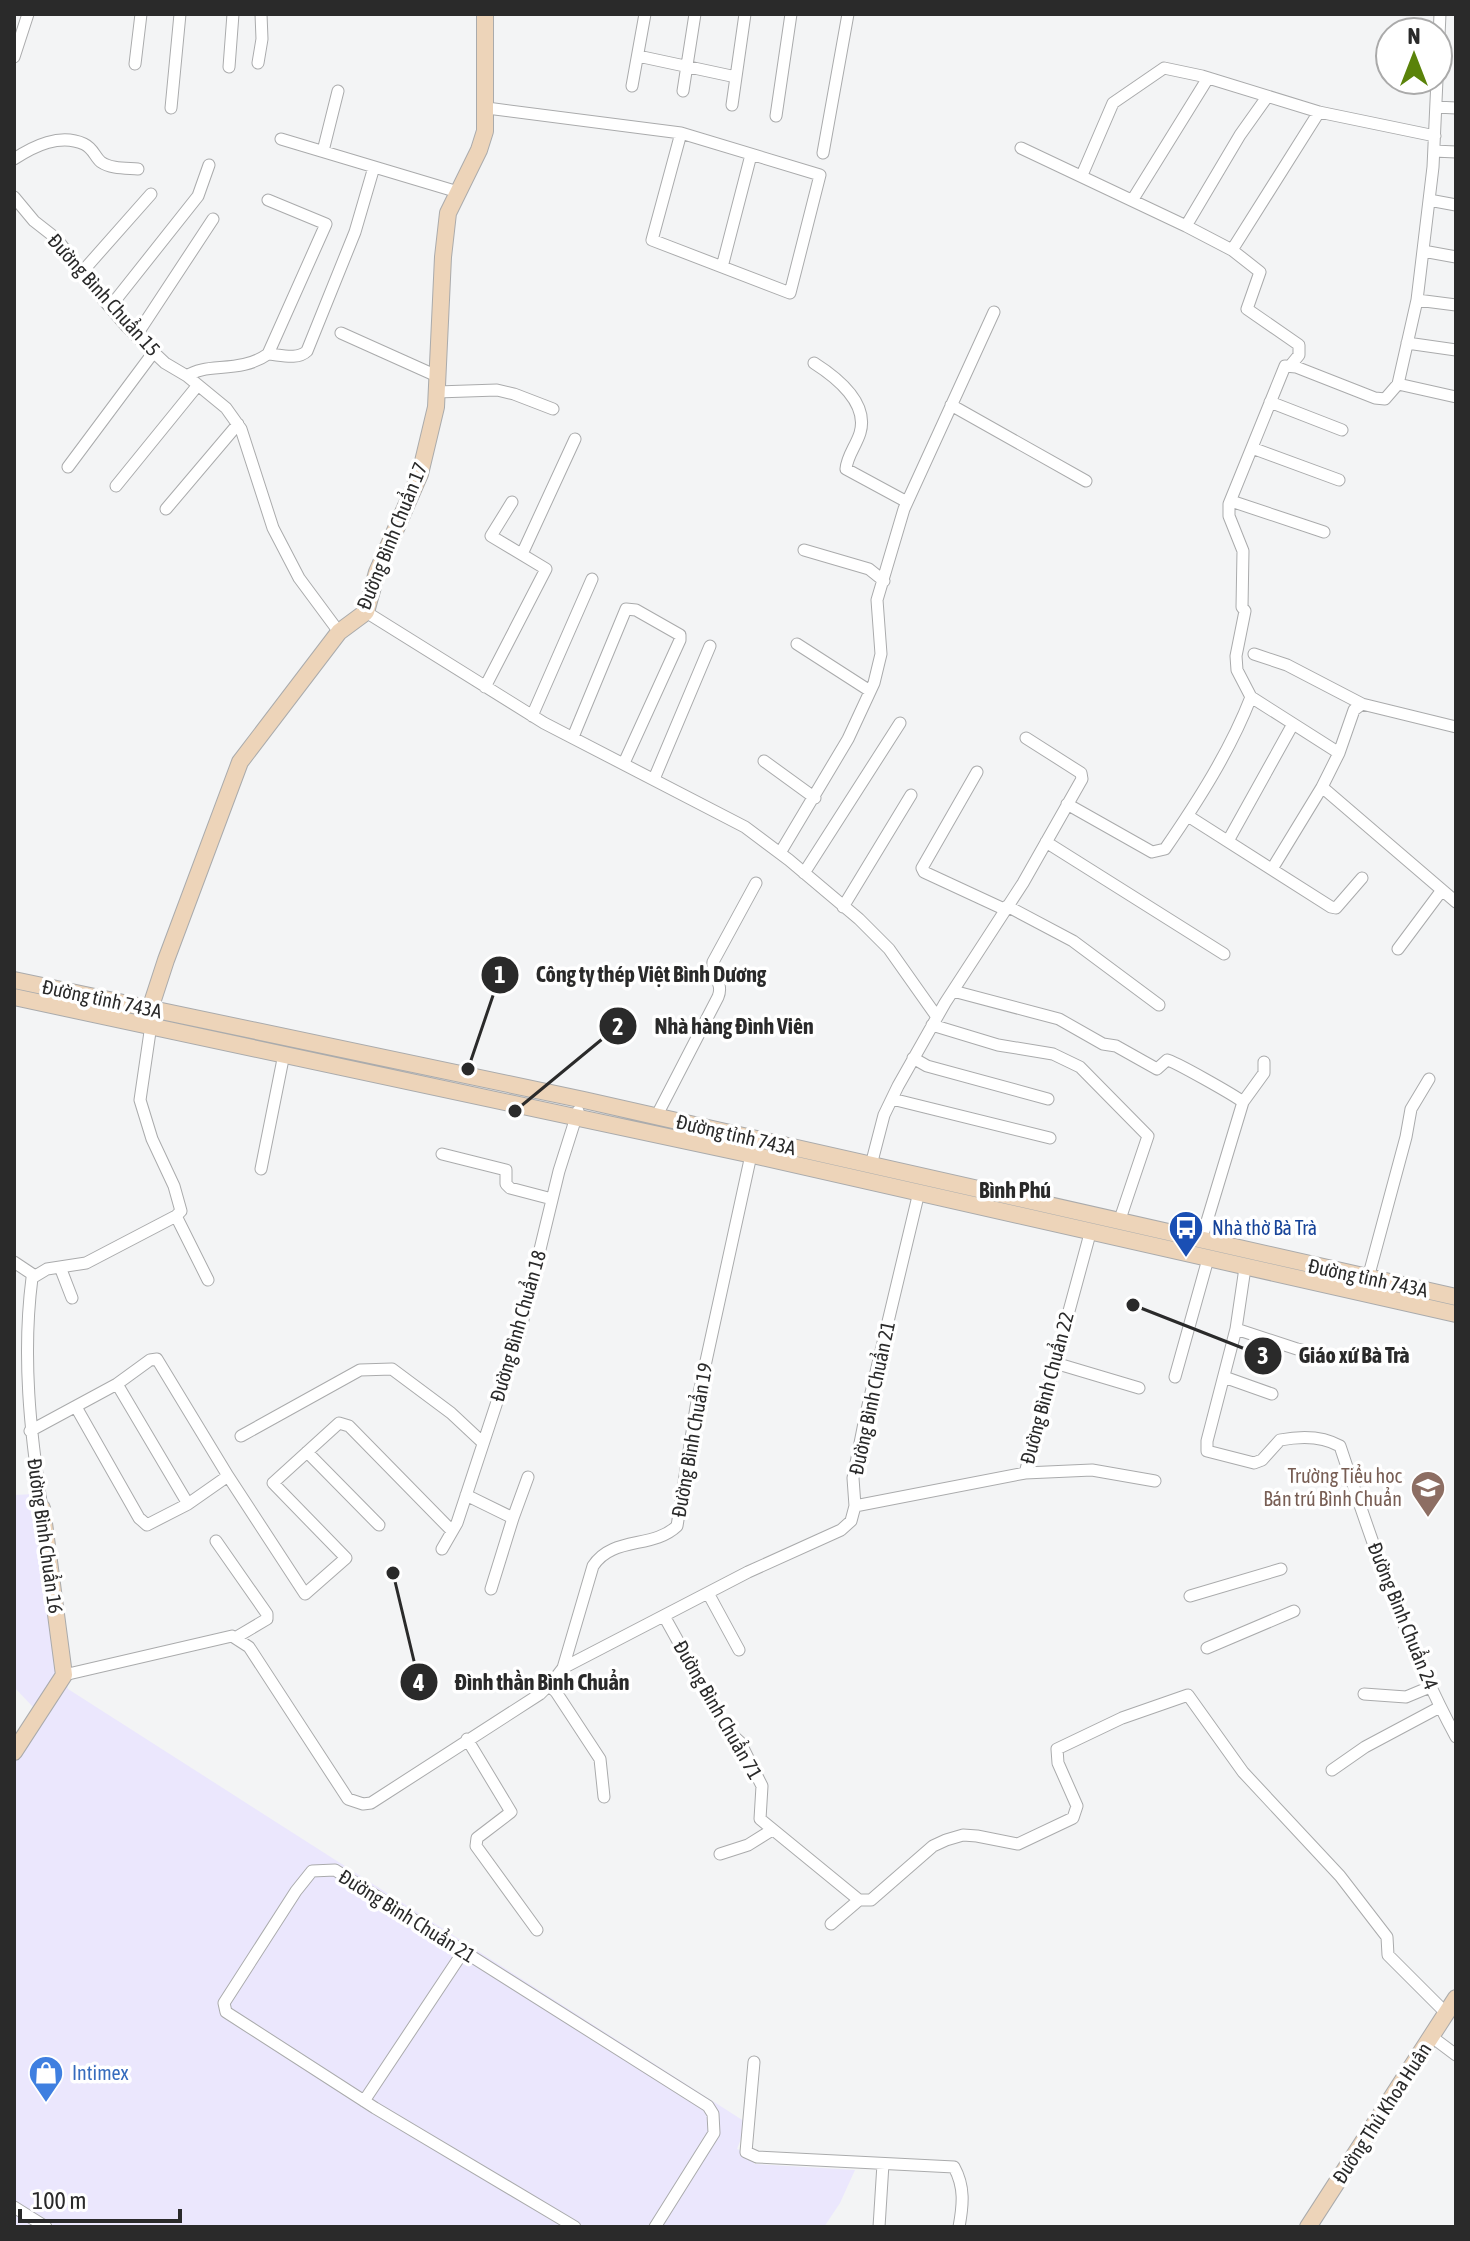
<svg xmlns="http://www.w3.org/2000/svg" width="1470" height="2241" font-family="'Asap Condensed',sans-serif">
  <style>
    .industrial { fill: #ebe7fd }
    .lines { fill: none; stroke-linecap: round; stroke-linejoin: round }
    .street-casing { stroke: #aaabac; stroke-width: 13 }
    .secondary-casing { stroke: #aaabac; stroke-width: 18 }
    .street { stroke: #fff; stroke-width: 11 }
    .secondary { stroke: #edd4b9; stroke-width: 16 }
    .labels { text-anchor: middle; stroke-width: 7; stroke-linejoin: round; paint-order: stroke }
    .street-label { font-size: 20px; fill: #2a2a2a; stroke: #fff }
    .transit-label { font-size: 20px; fill: #164399; stroke: #fff; text-anchor: start }
    .education-label { font-size: 20px; fill: #785e54; stroke: #fff; text-anchor: end }
    .shop-label { font-size: 20px; fill: #366cbe; stroke: #fff; text-anchor: start }
    .neighbourhood-label { font-size: 22px; font-weight: bold; fill: #2a2a2a; stroke: #fff }
    .leader { fill: none; stroke: #2a2a2a; stroke-width: 3 }
    .callout-dot { fill: #2a2a2a; stroke: #fff; stroke-width: 3 }
    .mark-label { font-size: 24px; text-anchor: middle; font-weight: bold; fill: #fff }
    .callout-label { font-size: 22px; text-anchor: middle; font-weight: bold; fill: #2a2a2a; stroke: #fff; stroke-width: 7; stroke-linejoin: round; paint-order: stroke }
  </style>
  <rect width="100%" height="100%" fill="#f3f4f5"/>
  <path class="industrial" d="M36 1494 68 1689 747 2123 737 2149 756 2155 754 2164 855 2170 840 2203 824 2227H14V1737L33 1707 14 1687V1495Z"/>
  <g class="lines">
    <defs>
      <path id="street" d="M638 56 736 77
        M14 57 28 14
        M258 63 262 39 261 14
        M135 64 141 14
        M229 67 233 14
        M632 86 645 14
        M683 91 695 14
        M1267 97 1240 135 1186 226 1232 250 1260 272 1247 309 1299 345V355L1290 366
        M732 105 745 14
        M1436 107 1456 108
        M171 108 180 14
        M487 108 681 133 820 175 790 293 652 240 681 133
        M776 116 791 14
        M281 139 458 192
        M1021 148 1186 226
        M323 151 338 91
        M1434 151 1456 152
        M823 153 848 14
        M14 159C34 146 60 133 84 144 93 148 95 157 101 162 111 169 126 168 138 169
        M1082 175 1113 103 1164 68 1202 76 1319 112 1435 136
        M14 197 34 221 57 239 95 290 126 326 165 363 187 376 226 408 241 429 273 528 299 578 339 632
        M1133 199 1208 78
        M1429 200 1456 205
        M1232 250 1319 112
        M1423 251 1456 257
        M722 267 751 155
        M82 272 151 194
        M1417 300 1456 305
        M110 307 198 196 209 165
        M341 333 439 377
        M136 336 213 219
        M1407 343 1456 350
        M268 354C281 355 298 360 307 351L355 232 374 167
        M814 363C836 377 869 403 860 433 856 446 847 456 846 469L907 502
        M187 376C206 362 240 374 268 354L326 224 268 200
        M1398 384 1456 397
        M437 392 497 390 514 394 553 409
        M1270 402 1342 430
        M951 405 1086 481
        M1252 448 1339 480
        M68 467 153 353
        M116 486 198 385
        M1231 501 1324 532
        M166 509 238 424
        M804 550 869 569 884 581
        M522 554 575 439
        M366 612 544 723 745 827 789 860 859 919 889 949 937 1017
        M797 644 870 691
        M1254 654 1287 665 1362 704
        M485 687 546 569 491 536 512 502
        M1251 697 1339 753 1322 787 1456 902
        M532 716 592 579
        M573 737 626 609 636 610 680 635V640L624 763
        M1339 753 1354 710 1362 704 1456 727
        M764 761 815 798
        M977 772 922 868 924 872 1006 910
        M654 779 710 646
        M1067 804 1152 852 1165 849C1198 801 1230 751 1251 697L1237 670 1236 656 1245 611 1242 607 1243 551 1229 516V504L1285 366 1296 367 1375 398 1385 399 1398 384 1417 300 1433 167 1440 14
        M1188 816 1331 907 1336 908 1362 878
        M1228 841 1293 724
        M1046 842 1224 954
        M780 853 848 739 874 683 881 654 877 600 904 509 994 312
        M1272 869 1322 787
        M804 873 900 723
        M1007 906 1073 941 1159 1005
        M843 907 911 795
        M1398 949 1442 890
        M953 991 1059 1019 1103 1044 1116 1046 1157 1069 1167 1060C1174 1061 1234 1095 1243 1102L1201 1241
        M932 1025 998 1045 1053 1054 1080 1067 1148 1136 1119 1222
        M913 1058 927 1066 1048 1099
        M892 1099 1050 1138
        M1243 1102 1264 1073V1062
        M656 1117 718 997C724 983 711 975 713 962L756 883
        M442 1154 506 1170V1184L510 1188 552 1199
        M871 1165 884 1115 898 1086 945 1003 1023 883 1082 779 1081 773 1026 738
        M261 1169 284 1054
        M176 1216 208 1280
        M14 1262 35 1276
        M60 1267 72 1298
        M1245 1268 1236 1329 1207 1441V1451L1254 1463 1262 1460 1280 1440C1300 1436 1321 1435 1340 1446 1373 1545 1406 1644 1456 1737
        M1368 1278 1406 1137 1411 1109 1429 1079
        M1236 1329 1297 1349 1321 1354
        M1055 1363 1139 1388
        M1175 1377 1208 1259
        M1224 1377 1272 1394
        M117 1384 188 1504
        M76 1407 139 1518 147 1525 188 1504 228 1476
        M30 1431 117 1384 150 1360 157 1359 228 1476 305 1594 346 1558 273 1483 339 1423 349 1426 452 1531
        M241 1436 360 1370 392 1369 451 1413 482 1442
        M307 1452 379 1525
        M1025 1473 1092 1470 1155 1481
        M466 1495 513 1518 528 1477
        M855 1506 1025 1473 1091 1230
        M42 1508C30 1432 22 1355 32 1278L47 1269 86 1263 176 1216 181 1211 174 1186 152 1139 140 1100 151 1025
        M216 1541 267 1614V1619L235 1638
        M442 1549 457 1523 520 1332 559 1171 578 1111
        M491 1589 513 1518
        M708 1593 739 1650
        M1190 1596 1281 1569
        M664 1616 728 1731 740 1742 762 1786 760 1819 859 1900H871L933 1846 946 1840 963 1835 977 1836 1018 1844 1073 1818 1077 1806 1058 1763 1057 1749 1122 1718 1188 1695 1243 1772 1340 1876 1387 1937 1388 1955 1447 2014
        M1207 1648 1294 1611
        M563 1668 748 1572 841 1530 851 1521 855 1506 853 1478 865 1418 919 1192
        M64 1675 232 1636 249 1647 348 1799 363 1804 371 1803 540 1694 553 1681 563 1668 593 1566C612 1536 653 1549 677 1526L696 1407 751 1155
        M549 1685 556 1692 600 1759 604 1797
        M1364 1694 1406 1697 1430 1687
        M467 1739 511 1812 477 1838 476 1846 537 1930
        M1332 1770 1365 1747 1440 1707
        M720 1854 748 1845 772 1830
        M831 1924 859 1900
        M1432 2037 1456 2055
        M754 2062 746 2152 757 2157 954 2167C965 2187 963 2205 959 2227
        M364 2101 463 1952
        M14 2207 46 2227
        M575 2227 375 2108 226 2012 224 2003 296 1891 312 1871 335 1870 708 2106 713 2114 714 2133 655 2227
        M879 2227 883 2164"/>
      <path id="secondary" d="M14 980 584 1100 1456 1297
        M14 997 757 1156 1456 1314
        M151 1017 150 1009 166 960 240 762 339 632 366 612 377 572 420 474 436 407 443 257 448 213 479 150 485 131V14
        M14 1752 64 1675 42 1508
        M1308 2227 1456 1998"/>
    </defs>
    <use href="#street" class="street-casing"/>
    <use href="#secondary" class="secondary-casing"/>
    <use href="#street" class="street"/>
    <use href="#secondary" class="secondary"/>
  </g>
  <defs>
    <symbol id="bus-pin" viewBox="-11 -11 22 30"><path d="M0 17L-7.5 6A9.5 9.5 0 1 1 7.5 6Z" fill="#1a4fb4" stroke="#fff"/><path d="M-5-6H5V4H4V6H2V4H-2V6H-4V4H-5ZM-3.5-4V0h7V-4ZM-3.5 1.2v1.5H-2V1.2ZM2 1.2v1.5H3.5V1.2Z" fill="#fff"/></symbol>
    <symbol id="school-pin" viewBox="-11 -11 22 30"><path d="M0 17L-7.5 6A9.5 9.5 0 1 1 7.5 6Z" fill="#8d6e63" stroke="#fff"/><path d="M0-5L7-2L0 1L-7-2ZM-4 1L0 2.5L4 1V4Q0 6-4 4Z" fill="#fff"/></symbol>
    <symbol id="shop-pin" viewBox="-11 -11 22 30"><path d="M0 17L-7.5 6A9.5 9.5 0 1 1 7.5 6Z" fill="#3f7fe0" stroke="#fff"/><path d="M-5-2.5h2.3a2.7 3.5 0 0 1 5.4 0H5L5.5 6h-11ZM-1.5-2.5h3a1.5 2.3 0 0 0-3 0Z" fill="#fff"/></symbol>
  </defs>
  <g fill-rule="evenodd">
    <use href="#bus-pin" x="1166" y="1208" width="40" height="54"/>
    <use href="#school-pin" x="1408" y="1468" width="40" height="54"/>
    <use href="#shop-pin" x="26" y="2053" width="40" height="54"/>
  </g>
  <g class="labels">
    <g class="street-label">
      <text transform="translate(104 295) rotate(48)" y="7">Đường Bình Chuẩn 15</text>
      <text transform="translate(392 536) rotate(-68)" y="7">Đường Bình Chuẩn 17</text>
      <text transform="translate(102 999) rotate(12)" y="7">Đường tỉnh 743A</text>
      <text transform="translate(736 1135) rotate(13)" y="7">Đường tỉnh 743A</text>
      <text transform="translate(1368 1278) rotate(12)" y="7">Đường tỉnh 743A</text>
      <text transform="translate(518 1326) rotate(-74)" y="7">Đường Bình Chuẩn 18</text>
      <text transform="translate(1047 1388) rotate(-75)" y="7">Đường Bình Chuẩn 22</text>
      <text transform="translate(872 1398) rotate(-78)" y="7">Đường Bình Chuẩn 21</text>
      <text transform="translate(692 1440) rotate(-80)" y="7">Đường Bình Chuẩn 19</text>
      <text transform="translate(45 1536) rotate(82)" y="7">Đường Bình Chuẩn 16</text>
      <text transform="translate(1403 1616) rotate(68)" y="7">Đường Bình Chuẩn 24</text>
      <text transform="translate(718 1710) rotate(60)" y="7">Đường Bình Chuẩn 71</text>
      <text transform="translate(407 1916) rotate(32)" y="7">Đường Bình Chuẩn 21</text>
      <text transform="translate(1382 2113) rotate(-57)" y="7">Đường Thủ Khoa Huân</text>
    </g>
    <g class="transit-label">
      <text x="1212" y="1235">Nhà thờ Bà Trà</text>
    </g>
    <g class="education-label">
      <text x="1402" y="1483">Trường Tiểu học<tspan x="1402" dy="23">Bán trú Bình Chuẩn</tspan></text>
    </g>
    <g class="shop-label">
      <text x="72" y="2080">Intimex</text>
    </g>
    <g class="neighbourhood-label">
      <text x="1015" y="1198">Bình Phú</text>
    </g>
  </g>
  <path class="leader" d="M468 1069L500 975M515 1111L618 1026M1133 1305L1263 1356M393 1573L419 1682"/>
  <g class="callout-dot">
    <circle cx="468" cy="1069" r="8"/>
    <circle cx="515" cy="1111" r="8"/>
    <circle cx="1133" cy="1305" r="8"/>
    <circle cx="393" cy="1573" r="8"/>
    <circle cx="500" cy="975" r="20"/>
    <circle cx="618" cy="1026" r="20"/>
    <circle cx="1263" cy="1356" r="20"/>
    <circle cx="419" cy="1682" r="20"/>
  </g>
  <g class="mark-label">
    <text x="500" y="983">1</text>
    <text x="618" y="1035">2</text>
    <text x="1263" y="1364">3</text>
    <text x="419" y="1691">4</text>
  </g>
  <g class="callout-label">
    <text x="651" y="982">Công ty thép Việt Bình Dương</text>
    <text x="734" y="1034">Nhà hàng Đình Viên</text>
    <text x="1354" y="1363">Giáo xứ Bà Trà</text>
    <text x="542" y="1690">Đình thần Bình Chuẩn</text>
  </g>
  <rect width="1470" height="2241" fill="none" stroke="#2a2a2a" stroke-width="32"/>
  <g transform="translate(1414 56)"><circle r="38" fill="#ffffff" stroke="#aaaaaa" stroke-width="2"/>
  <path d="M0-6L14 30L0 20L-14 30Z" fill="#5a830a"/>
  <text y="-12" font-size="22" font-weight="bold" text-anchor="middle" fill="#2a2a2a">N</text>
  </g>
  <path d="M20 2209v12h160v-12" fill="none" stroke="#2a2a2a" stroke-width="4"/>
  <text x="32" y="2209" font-size="24" fill="#2a2a2a" stroke="#ffffff" stroke-width="6" paint-order="stroke">100 m</text>
</svg>
